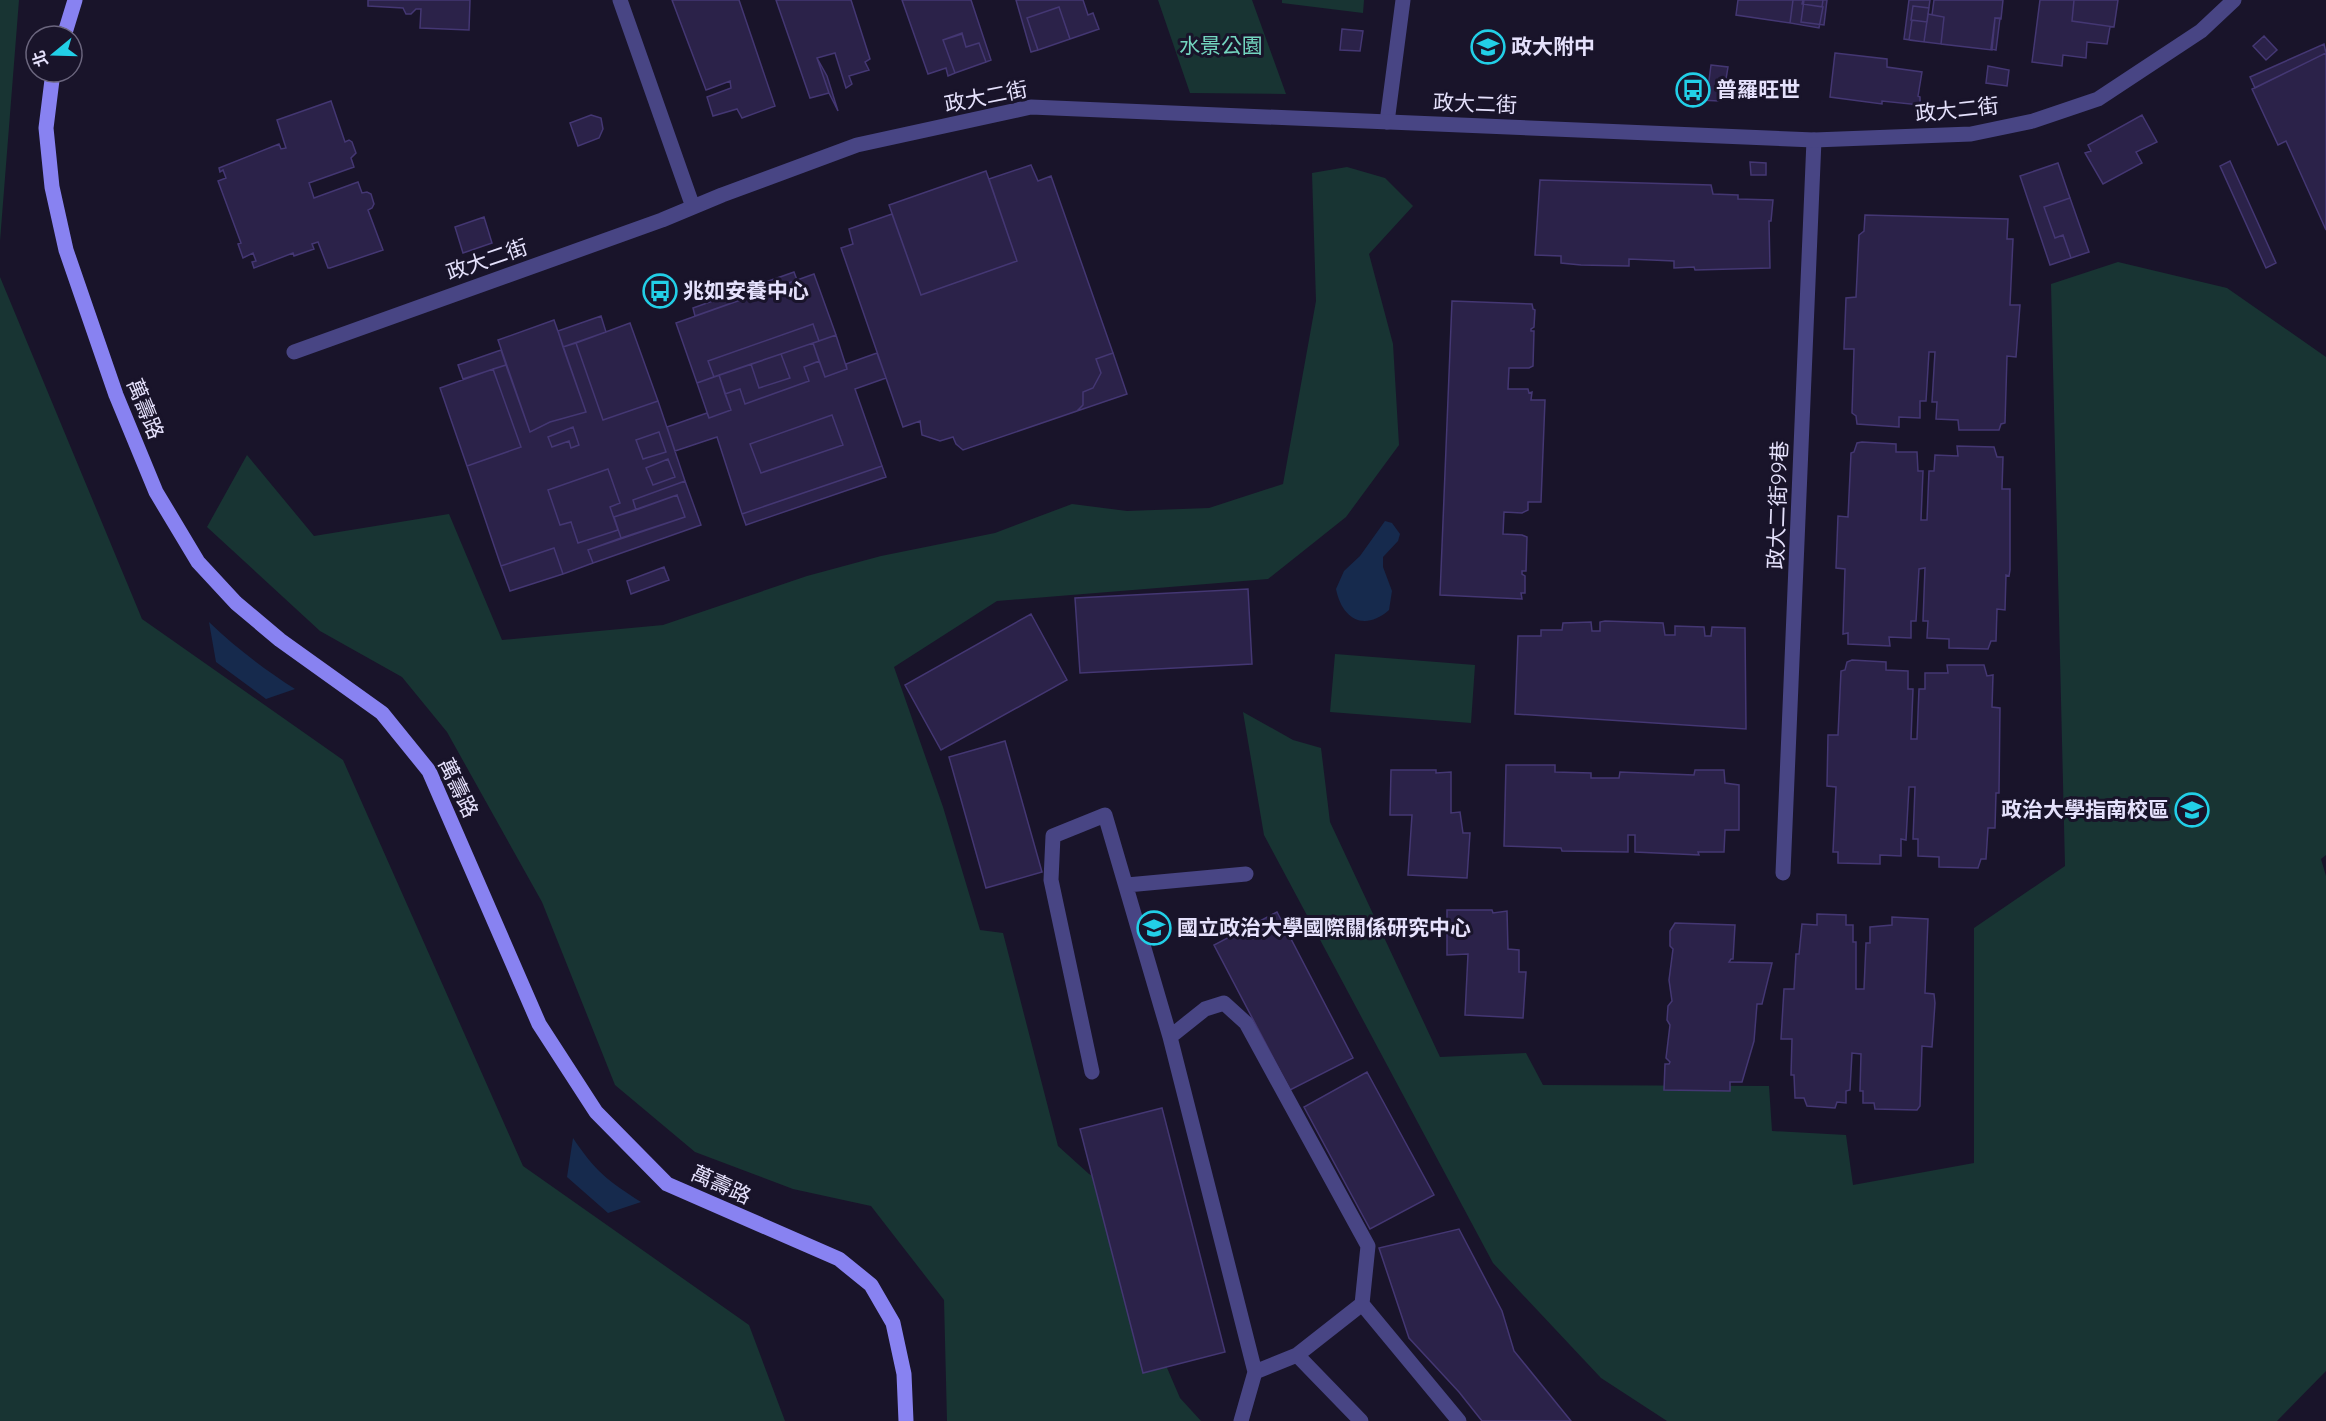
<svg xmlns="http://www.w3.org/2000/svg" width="2326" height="1421" font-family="Quicksand,'Noto Sans TC',sans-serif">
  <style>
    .green { fill: #183433 }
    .water { fill: #162a4d }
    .building { fill: #2b2249; stroke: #443773; stroke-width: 1.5 }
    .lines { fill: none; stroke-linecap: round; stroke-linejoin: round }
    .lane { stroke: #484584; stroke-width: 15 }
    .street { stroke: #484584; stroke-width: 15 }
    .secondary { stroke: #8882f1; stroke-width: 15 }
    .labels { text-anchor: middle; stroke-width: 6; stroke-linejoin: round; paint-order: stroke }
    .park-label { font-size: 21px; fill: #73d5bf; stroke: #19142a }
    .poi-label { font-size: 21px; font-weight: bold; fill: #e5e1fc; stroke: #19142a; text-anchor: start }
    .street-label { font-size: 21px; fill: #e5e1fc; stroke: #19142a }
  </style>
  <rect width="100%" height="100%" fill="#19142a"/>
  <path class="green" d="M0 0H19L0 241Z
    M1158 0H1252L1286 94 1190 93Z
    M1282 0H1364L1363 13 1282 3Z
    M1347 167 1385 178 1413 206 1369 254 1393 344 1399 445 1346 517 1268 579 997 601 894 667 943 807 980 930 1003 933 1058 1146 1089 1174 1113 1186 1146 1319 1180 1398 1201 1421H947L944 1300 871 1206 793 1189 695 1152 615 1085 542 902 447 732 402 677 320 631 207 527 247 455 314 536 449 514 502 640 663 625 807 576 881 556 995 533 1072 504 1127 511 1209 508 1283 484 1316 301 1312 173Z
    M2118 262 2227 288 2326 357V855L2321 859 2326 876V1371L2277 1421H1667L1601 1378 1493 1263 1264 835 1243 712 1293 740 1321 748 1330 822 1440 1057 1526 1053 1543 1085 1769 1086 1772 1131 1846 1135 1853 1185 1974 1163V928L2065 866 2051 284Z
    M0 277 142 619 343 760 523 1166 749 1325 785 1421H0Z
    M1335 654 1475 665 1471 723 1330 712Z"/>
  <path class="water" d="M1385 521 1392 523 1400 534 1398 541 1383 557V567L1392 591 1389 610C1364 632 1342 619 1336 589L1344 571 1360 556Z
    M209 622C236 648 264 669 295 689L266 699 216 662Z
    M573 1138C595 1171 608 1181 641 1202L608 1213 567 1177Z"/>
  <path class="building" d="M368 0H470L469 30 420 28 421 9H416L411 14H406L403 8 368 6Z
    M672 0H739L775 106 742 118 737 109 713 116 707 97 731 88 730 81 706 90Z
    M776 0H851L870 59 865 62 869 70 849 76 852 84 846 88 835 53 817 58 829 93 810 98Z
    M902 0H971L991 60 986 62 979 43 966 47 962 34 943 40 955 73 948 76 946 68 928 74Z
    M1016 0H1083L1088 15 1093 13 1099 29 1070 39 1059 7 1027 18 1038 50 1031 52Z
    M1738 0H1793L1790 23 1736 15Z
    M1793 0H1803L1802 4 1823 7 1819 28 1790 23Z
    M1803 0H1823L1822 7 1802 4Z
    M1804 0H1827L1824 25 1801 22Z
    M1909 0H1930L1924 42 1904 39Z
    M1934 0H2003L2001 19 1995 18 1992 50 1941 44 1944 17 1932 15Z
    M2040 0H2118L2114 27H2110L2107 44 2087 42 2086 58 2063 55 2062 66 2032 62Z
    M2074 0H2118L2114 27 2072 21Z
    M1913 6 1929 8 1927 22 1911 20Z
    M1059 7 1070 39 1038 50 1027 18Z
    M1928 14 1944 17 1941 44 1909 40 1912 20 1927 22Z
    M1995 18H2000L1996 50 1991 49Z
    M1342 29 1363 31 1360 51 1340 50Z
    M962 33 966 47 979 43 986 62 955 73 943 40Z
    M2264 36 2277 50 2266 60 2253 46Z
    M2324 44 2326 53 2255 88 2250 77Z
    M1835 53 1887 59V67L1922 72 1918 96 1920 97V105L1882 101V104L1830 97Z
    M2326 53V230L2286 141 2278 145 2252 89Z
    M817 58 827 76 838 111 829 93Z
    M1711 65 1728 67 1724 91 1720 90 1719 101 1699 100 1700 88H1708Z
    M1988 66 2009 70 2007 86 1986 83Z
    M331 101 345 142 349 140 352 142 356 153 351 158 354 167 309 183 314 198 358 182 362 193 367 192 371 194 374 204 372 208 368 210 383 250 330 268H328L318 242 312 244 314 249 294 256 293 253 254 268 252 262 256 261 253 253 243 258 238 244 241 243 218 181 226 178 223 170 220 172 219 168 279 144 281 149 286 148 277 120Z
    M591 115 601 118 603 129 599 138 578 146 570 123Z
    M2142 115 2157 142 2136 152 2142 163 2103 184 2085 153 2091 151 2088 145Z
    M2230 161 2276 263 2266 268 2220 166Z
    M1750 162 1766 163V175H1751Z
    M2058 163 2070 198 2044 207 2055 238 2063 235 2071 258 2050 265 2020 176Z
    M1031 165 1038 181 1051 176 1113 353 1096 359 1101 373 1093 388 1083 392V405L1077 411 963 450 956 444 953 437 940 441 922 435 920 421 903 427 841 248 853 244 849 229 892 214 921 295 1017 261 989 179Z
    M986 171 1017 261 921 295 889 205Z
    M1540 180 1711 185 1713 194 1738 195V199L1773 200 1771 221H1769L1770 268 1695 270 1694 267 1674 268V261L1629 259V266L1581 265 1561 263V256L1535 255Z
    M2070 198 2089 252 2071 258 2063 235 2055 238 2044 207Z
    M1865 215 2008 219 2007 239H2013L2010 305H2020L2016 357 2007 356 2005 423 2001 424 1999 430H1959L1958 420 1936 419 1937 402H1932L1935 352H1929L1926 401H1920V418L1899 417V427L1857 424 1856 416 1852 413 1854 349H1844L1846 298 1856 297 1859 235 1864 231Z
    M484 217 492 243 463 253 455 227Z
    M794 272 797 280 695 316 693 308Z
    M814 274 836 335 819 341 813 324 708 361 714 377 697 383 676 323Z
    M1452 301 1532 304 1533 309 1535 310 1534 327 1531 329V331H1534L1533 366 1529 368H1509L1508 389H1528L1529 393 1532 392 1531 400H1545L1541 502H1528V510L1522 513 1504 512 1503 534 1522 535 1527 537 1526 571H1522V574L1525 576V593H1521L1522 599 1440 595Z
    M601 316 606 332 563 347 558 331Z
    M554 320 586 412 550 422 530 432 498 340Z
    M630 323 658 401 603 420 576 343Z
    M813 324 819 341 714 377 708 361Z
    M836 335 847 369 825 377 813 343Z
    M576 343 603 420 658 401 685 481 633 500 636 510 614 517 621 538 588 550 593 563 563 574 554 548 501 566 467 466 521 447 493 369 506 365 530 432 550 422 586 412 563 347Z
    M813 343 819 361 804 367 809 381 745 404 740 389 725 394 719 375 751 364 759 388 790 378 781 354Z
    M501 350 506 365 463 379 458 365Z
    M877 353 886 378 855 389 882 466 742 514 717 437 675 451 667 427 707 413 709 418 731 410 725 394 740 389 745 404 809 381 804 367 819 361 825 377 847 369 846 364Z
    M1113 353 1127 394 1077 411 1083 405V392L1093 388 1101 373 1096 359Z
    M781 354 790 378 759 388 751 364Z
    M493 369 521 447 467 466 440 388Z
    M719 375 731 410 709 418 697 383Z
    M832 415 843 445 761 473 750 444Z
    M573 427 579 445 571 448 569 441 552 447 548 437Z
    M659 432 666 452 643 459 636 440Z
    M1862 442 1896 444V452H1917L1918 471H1923L1921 520H1927L1929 471H1934L1935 455 1958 456 1957 446 1994 447 1997 457H2003L2002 489H2010V570L2009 576 2006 575 2005 610 1997 609 1996 641H1991L1988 649 1949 648V639L1927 638 1928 621H1923L1925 568 1919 569 1916 621H1911V638L1889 637 1890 646 1848 644V633L1843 634 1845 569 1836 568 1838 516 1848 517 1851 453 1854 452 1857 443Z
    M668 459 675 477 653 485 646 468Z
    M882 466 886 477 746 525 742 514Z
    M608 469 620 503 610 507 618 530 578 543 571 522 560 525 548 490Z
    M685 481 701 525 593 563 588 550 685 517 677 495 636 510 633 500Z
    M677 495 685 517 621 538 614 517Z
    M677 495 685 517 621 538 614 517Z
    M554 548 563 574 510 591 501 566Z
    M664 567 669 580 631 594 627 581Z
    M1248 589 1252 664 1080 673 1075 598Z
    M1031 614 1067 680 941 750 905 685Z
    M1605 621 1663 623 1665 635H1675V626L1704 627 1705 636H1711L1712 627 1745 628 1746 729 1515 714 1518 636H1541V630H1562L1563 623 1591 622 1592 631H1600V622Z
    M1852 660 1886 662V670L1908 671V689H1913L1911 739H1917L1919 689H1925V673H1948L1947 665H1984L1987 676 1993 675 1992 707 2000 708 1999 793H1996L1995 828H1988L1986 859H1981L1978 868 1939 867V857L1918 856V839H1913L1915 787H1909L1906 840 1901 839V856L1880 855V864L1838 863V852H1833L1836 787 1827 786 1828 735H1838L1841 671 1845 670 1847 662Z
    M1005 741 1042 872 986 888 949 757Z
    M1506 765H1555V772L1591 773V778H1619L1620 772 1694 775 1695 770H1724L1725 783 1739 785V830H1725L1724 852H1698L1699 855 1635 852V835H1628V852L1562 851 1561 848 1504 846Z
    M1391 770H1436V773L1451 772V813L1460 812 1463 833H1470L1467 878 1408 875 1412 815H1390Z
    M1447 910H1492L1493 913 1507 911 1508 949 1519 950V972H1526L1523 1018 1465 1015 1468 954 1447 955Z
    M1277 912 1353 1058 1290 1090 1214 945Z
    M1817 914 1846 915V925H1853V942H1856V989H1864L1866 943H1870V927L1892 925V917L1928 919 1925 993 1934 994 1935 1003 1932 1047 1922 1046 1920 1106 1917 1110 1875 1109 1874 1103H1863V1091H1860L1861 1054 1852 1053 1850 1090 1846 1091V1103L1837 1102 1835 1108 1807 1106 1804 1098H1795L1794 1075H1791L1792 1039H1781L1784 989H1794L1796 954H1799L1802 924 1817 925Z
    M1675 923 1735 925 1733 959H1731L1729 962 1772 963 1762 1004H1757L1754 1041 1742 1082H1730V1091L1664 1090 1665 1064H1669L1670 1062 1666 1058 1670 1025 1667 1020 1668 1006 1672 1001 1669 980 1673 949 1670 946V931Z
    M1367 1072 1434 1195 1370 1229 1304 1107Z
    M1162 1108 1225 1352 1143 1373 1080 1129Z
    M1459 1229 1502 1311 1514 1351 1571 1421H1482L1459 1392 1409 1338 1379 1248Z"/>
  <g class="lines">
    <path class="lane" d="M1387 122 1403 0
      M1783 873 1814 140
      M1127 885 1246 874
      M1170 1037 1205 1009 1224 1003 1246 1023 1368 1246 1362 1304
      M1092 1072 1051 880 1053 836 1105 815 1170 1037 1255 1372 1241 1421
      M1255 1372 1297 1355
      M1361 1421 1297 1355 1362 1304 1459 1421"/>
    <path class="street" d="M620 0 693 207
      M294 352 662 220 722 195 857 145 1031 107 1814 140 1971 134 2033 121 2098 99 2201 31 2234 0"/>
    <path class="secondary" d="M64 36 75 0
      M53 72 46 128 52 187 66 250 116 395 156 492 198 562 236 603 280 640 382 713 429 771 539 1024 596 1112 667 1184 839 1259 871 1285 893 1323 904 1374 906 1421"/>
  </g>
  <defs>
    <symbol id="school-ring" viewBox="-11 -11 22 22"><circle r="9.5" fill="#19142a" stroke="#22cfe7" stroke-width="1.5"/><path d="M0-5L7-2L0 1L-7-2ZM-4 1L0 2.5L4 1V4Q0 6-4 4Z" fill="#22cfe7"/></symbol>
    <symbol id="bus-ring" viewBox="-11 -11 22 22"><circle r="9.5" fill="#19142a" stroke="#22cfe7" stroke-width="1.5"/><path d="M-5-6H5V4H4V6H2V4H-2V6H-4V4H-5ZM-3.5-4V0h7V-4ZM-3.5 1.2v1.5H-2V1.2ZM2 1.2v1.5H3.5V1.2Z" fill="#22cfe7"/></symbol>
    <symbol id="university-ring" viewBox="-11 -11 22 22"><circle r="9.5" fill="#19142a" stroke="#22cfe7" stroke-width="1.5"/><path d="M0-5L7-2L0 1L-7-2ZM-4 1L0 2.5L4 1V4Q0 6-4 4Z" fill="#22cfe7"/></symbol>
  </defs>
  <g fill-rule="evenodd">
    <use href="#school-ring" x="1469" y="28" width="38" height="38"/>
    <use href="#bus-ring" x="1674" y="71" width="38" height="38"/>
    <use href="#bus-ring" x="641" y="272" width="38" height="38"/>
    <use href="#university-ring" x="2173" y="791" width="38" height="38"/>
    <use href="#university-ring" x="1135" y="909" width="38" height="38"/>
  </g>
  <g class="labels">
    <g class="park-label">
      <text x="1221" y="53">水景公園</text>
    </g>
    <g class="poi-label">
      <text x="1511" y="54">政大附中</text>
      <text x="1716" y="97">普羅旺世</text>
      <text x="683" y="298">兆如安養中心</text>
      <text x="2169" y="817" text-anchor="end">政治大學指南校區</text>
      <text x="1177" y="935">國立政治大學國際關係研究中心</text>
    </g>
    <g class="street-label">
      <text transform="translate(986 97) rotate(-11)" y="7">政大二街</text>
      <text transform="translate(1475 104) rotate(2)" y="7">政大二街</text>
      <text transform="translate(1957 110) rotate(-6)" y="7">政大二街</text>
      <text transform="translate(487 260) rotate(-19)" y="7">政大二街</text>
      <text transform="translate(145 409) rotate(68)" y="7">萬壽路</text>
      <text transform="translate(1778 505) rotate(-88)" y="7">政大二街99巷</text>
      <text transform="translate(458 788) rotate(64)" y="7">萬壽路</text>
      <text transform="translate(721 1185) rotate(24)" y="7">萬壽路</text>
    </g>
  </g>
  <g transform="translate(54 54) rotate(251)"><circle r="28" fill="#19142a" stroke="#6b667e" stroke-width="1.5"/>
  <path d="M0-4.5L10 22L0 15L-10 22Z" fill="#22cfe7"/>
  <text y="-9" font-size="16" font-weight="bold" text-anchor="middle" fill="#e5e1fc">北</text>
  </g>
</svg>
